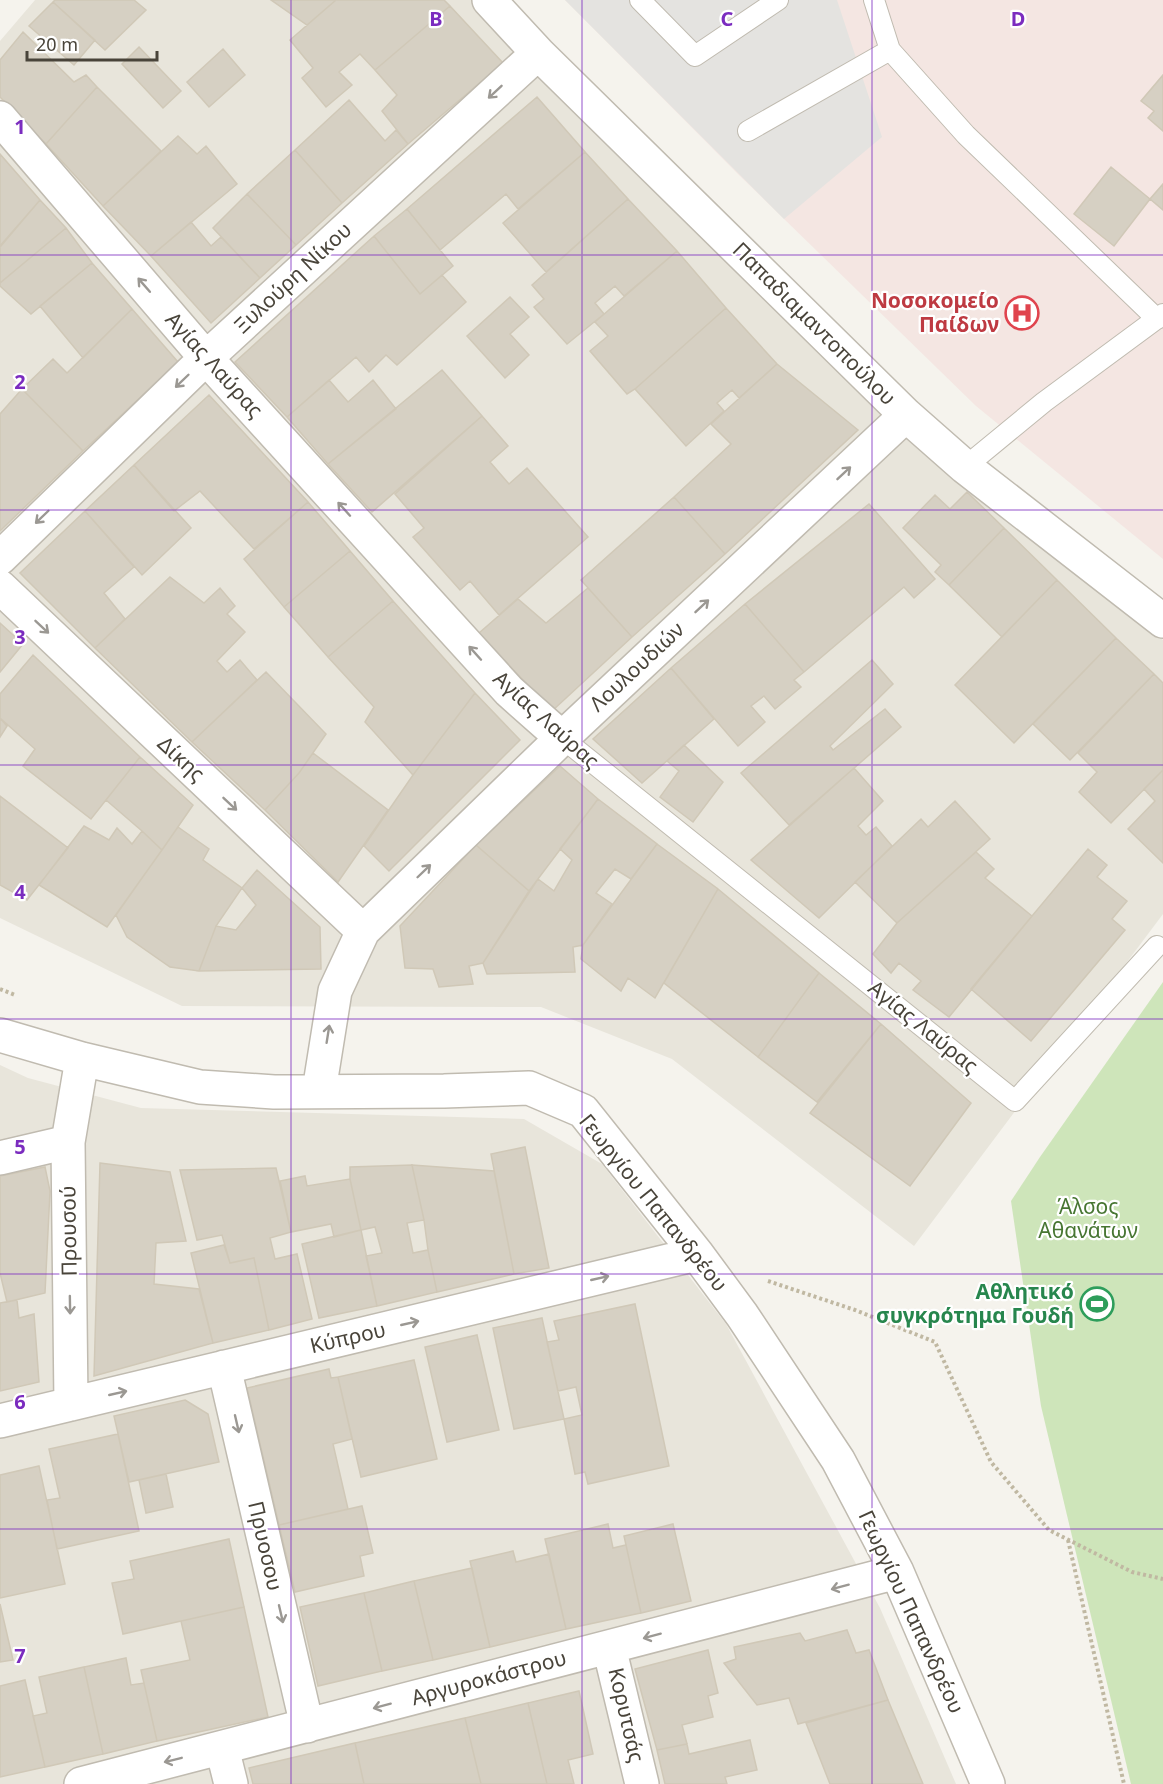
<svg xmlns="http://www.w3.org/2000/svg" width="1163" height="1784" font-family="'Noto Sans',sans-serif">
  <style>
    .residential { fill: #e8e5db }
    .medical { fill: #f4e6e2 }
    .green { fill: #cee5ba }
    .parking { fill: #e4e3e0 }
    .building { fill: #d6d0c3; stroke: #d0c8b7; stroke-width: 1.5 }
    .lines { fill: none; stroke-linecap: round; stroke-linejoin: round }
    .lane-casing { stroke: #c0bbb0; stroke-width: 22 }
    .street-casing { stroke: #c0bbb0; stroke-width: 36 }
    .path { stroke: #c0b8a2; stroke-width: 4; stroke-dasharray: 3 3; stroke-linecap: butt }
    .lane { stroke: #fff; stroke-width: 20 }
    .street { stroke: #fff; stroke-width: 33 }
    .oneway { stroke: #9b9893 }
    .grid { fill: none; stroke: #7b2cbf; stroke-width: 1.5; stroke-opacity: 0.55 }
    .labels { text-anchor: middle; stroke-width: 4.5; stroke-linejoin: round; paint-order: stroke }
    .street-label { font-size: 21px; fill: #49443a; stroke: #fff }
    .health-label { font-size: 21px; font-weight: bold; fill: #be3a42; stroke: #fff; text-anchor: end }
    .park-label { font-size: 21px; fill: #477632; stroke: #fff }
    .leisure-label { font-size: 21px; font-weight: bold; fill: #27864d; stroke: #fff; text-anchor: end }
    .grid-label { font-size: 20px; text-anchor: middle; font-weight: bold; fill: #7b2cbf; stroke: #fff; stroke-width: 4.5; stroke-linejoin: round; paint-order: stroke }
  </style>
  <rect width="100%" height="100%" fill="#f5f3ed"/>
  <path class="residential" d="M35 0H477L911 434 1163 640V914L914 1246 672 1059 541 1007 182 1006 0 918V41Z
    M0 1065 28 1078 141 1108 524 1119 602 1164 726 1324 880 1608 956 1784H0Z"/>
  <path class="medical" d="M565 0H1163V559L976 406 739 175Z"/>
  <path class="green" d="M1163 982V1784H1131L1041 1406 1011 1201 1040 1157Z"/>
  <path class="parking" d="M565 0H837L882 137 784 219Z"/>
  <path class="building" d="M55 0H134L146 10 105 50 53 2Z
    M271 0H336L307 25Z
    M336 0H444L450 6 375 70 360 54 339 72 352 85 326 107 302 78 313 68 290 40Z
    M53 2 95 40 74 65 29 26Z
    M450 6 503 63 408 144 382 111 397 95 375 70Z
    M23 32 74 82 86 75 97 87 46 144 0 97V60Z
    M139 47 181 91 163 108 122 64Z
    M223 49 245 75 209 107 187 82Z
    M1163 75V131L1148 118 1154 111 1141 101Z
    M97 87 161 151 103 206 46 144Z
    M537 97 585 152 518 209 506 194 440 250 407 209Z
    M349 100 385 141 396 130 408 144 342 203 295 150Z
    M178 136 197 154 206 146 237 184 151 256 103 206Z
    M295 150 342 203 296 245 247 194Z
    M585 152 628 199 546 272 503 223Z
    M0 154 40 200 0 247Z
    M1111 167 1150 199 1114 246 1074 214Z
    M1163 184V210L1150 199Z
    M247 194 296 245 260 278 213 228Z
    M628 199 677 251 624 296 615 286 595 303 604 314 567 344 534 307 544 299 532 285Z
    M40 200 66 228 0 283V246Z
    M407 209 453 266 420 294 374 236Z
    M191 222 211 246 221 237 260 278 211 323 151 256Z
    M66 228 92 263 31 314 0 286V283Z
    M374 236 420 294 442 275 466 302 397 365 386 355 369 372 356 357 287 417 235 362Z
    M677 251 726 308 635 389 627 394 590 351 608 336 595 322Z
    M92 263 132 309 83 358 40 306Z
    M510 297 529 317 510 334 529 355 505 378 467 336Z
    M726 308 777 364 739 398 732 390 717 403 724 411 686 446 635 389Z
    M132 309 178 362 83 451 22 389 53 359 67 373Z
    M777 364 858 430 725 554 674 497 731 444 711 424Z
    M442 370 482 416 372 512 328 464Z
    M329 380 348 402 373 380 396 409 328 464 287 417Z
    M22 389 83 451 0 531V414Z
    M209 395 308 502 254 549 200 491 174 511 134 465Z
    M482 416 508 446 490 462 509 484 527 468 588 537 499 615 470 581 460 590 413 537 424 528 395 494Z
    M134 465 191 528 142 575 85 511Z
    M967 492 1004 528 949 585 935 572 941 565 903 528 935 495 950 509Z
    M674 497 725 554 632 637 581 580Z
    M308 502 350 551 284 607 244 559Z
    M869 504 935 579 914 598 904 587 804 672 745 604Z
    M85 511 134 567 104 593 125 619 95 648 20 573Z
    M1004 528 1057 580 1002 637 949 585Z
    M350 551 393 601 328 657 284 607Z
    M170 577 204 603 220 588 235 606 227 614 245 632 217 661 227 672 240 660 257 680 192 742 95 648Z
    M1057 580 1116 638 1014 743 955 685Z
    M588 588 632 637 552 711 479 633 518 599 546 623Z
    M393 601 475 693 413 775 365 722 374 707 328 657Z
    M745 604 804 672 794 680 801 687 775 709 764 696 751 706 765 722 738 746 671 668Z
    M0 623 23 644 0 672Z
    M1116 638 1154 674 1070 760 1033 724Z
    M33 655 140 757 91 819 23 766 35 749 0 718V694Z
    M872 660 893 684 830 746 833 750 885 709 901 727 789 825 741 773Z
    M671 668 714 719 642 783 593 739Z
    M266 672 326 734 299 773 265 810 192 742Z
    M1154 674 1163 683V770L1111 823 1079 792 1097 772 1078 753Z
    M475 693 520 740 389 871 364 846 413 775Z
    M0 718 7 726 0 737Z
    M684 745 723 782 693 822 660 797 679 771 667 761Z
    M313 753 388 810 338 882 265 810 299 773Z
    M140 757 193 805 162 850 142 831 106 800Z
    M560 766 598 799 529 891 476 845Z
    M854 768 883 801 858 826 866 835 876 827 892 846 819 918 751 860Z
    M1163 770V863L1128 829 1155 801 1144 789Z
    M0 796 68 848 27 900 0 885Z
    M598 799 657 844 631 879 615 869 596 893 612 904 583 945 573 947 575 972 487 974 483 963 538 879 554 891 572 860 560 849Z
    M955 801 990 839 897 923 855 882 921 819 928 827Z
    M84 826 109 840 117 828 132 844 142 831 162 850 107 927 39 885Z
    M178 827 209 849 203 860 242 888 216 926 199 971 170 967 127 937 116 915Z
    M657 844 718 889 655 998 628 978 621 991 581 959 583 945Z
    M476 845 529 891 483 963 469 966 473 984 439 987 433 969 405 968 400 926Z
    M1088 849 1107 865 1097 877 1127 901 1112 919 1125 930 1031 1041 971 989Z
    M976 852 994 869 985 878 1032 916 949 1017 913 990 921 981 899 963 891 973 873 954 897 923Z
    M257 870 320 927 321 969 199 971 216 926 236 930 256 905 242 888Z
    M718 889 819 973 758 1057 664 983Z
    M819 973 881 1024 817 1102 758 1057Z
    M881 1024 971 1103 910 1186 810 1113Z
    M525 1147 549 1268 514 1274 491 1154Z
    M100 1163 170 1172 186 1241 156 1243 154 1284 199 1289 213 1343 94 1376Z
    M412 1165 494 1171 514 1274 437 1292 428 1250 424 1220Z
    M412 1165 424 1220 407 1223 413 1253 428 1250 437 1292 377 1306 366 1256 382 1253 375 1227 361 1230 350 1179V1167Z
    M45 1167 50 1191 45 1293 7 1302 0 1273V1176Z
    M276 1168 291 1232 270 1238 275 1259 297 1254 312 1319 269 1330 254 1258 230 1263 222 1235 197 1240 180 1170Z
    M305 1176 307 1186 350 1179 361 1230 334 1237 331 1224 291 1232 280 1181Z
    M361 1230 377 1306 319 1318 302 1244Z
    M224 1245 230 1263 254 1258 269 1330 213 1343 191 1253Z
    M17 1300 19 1318 34 1314 39 1382 0 1391V1303Z
    M635 1304 669 1466 588 1484 585 1472 575 1474 564 1419 582 1415 576 1387 558 1391 547 1342 559 1340 554 1321Z
    M542 1318 564 1419 514 1429 493 1328Z
    M477 1335 499 1430 447 1442 425 1347Z
    M414 1360 437 1459 361 1477 338 1377Z
    M329 1369 331 1378 338 1377 352 1439 333 1444 348 1509 279 1525 247 1388Z
    M185 1400 208 1414 219 1462 129 1482 114 1416Z
    M118 1434 139 1531 57 1549 47 1500 60 1498 49 1449Z
    M39 1466 65 1584 0 1598V1475Z
    M166 1474 173 1507 146 1513 139 1480Z
    M362 1506 373 1553 360 1556 364 1576 295 1592 279 1525Z
    M608 1524 613 1548 626 1545 641 1613 566 1629 545 1539Z
    M673 1524 691 1601 641 1613 624 1536Z
    M229 1539 244 1607 123 1634 112 1583 134 1579 130 1561Z
    M513 1551 516 1562 549 1554 566 1629 490 1647 470 1561Z
    M472 1568 490 1647 433 1660 414 1581Z
    M414 1581 433 1660 382 1671 364 1593Z
    M364 1593 382 1671 318 1686 300 1607Z
    M0 1604 13 1660 0 1662Z
    M244 1607 268 1717 157 1741 141 1670 190 1660 181 1621Z
    M847 1630 856 1653 869 1650 888 1700 798 1724 789 1698 757 1705 724 1663 736 1659 734 1647 800 1633 805 1641Z
    M708 1650 718 1693 708 1696 713 1717 682 1725 687 1744 657 1750 635 1669Z
    M126 1658 131 1685 144 1683 157 1741 103 1754 84 1667Z
    M84 1667 103 1754 45 1767 33 1716 47 1713 39 1677Z
    M25 1680 45 1767 0 1777V1686Z
    M579 1691 593 1754 568 1760 574 1784H547L528 1703Z
    M888 1700 923 1784H830L806 1723Z
    M528 1703 547 1784H481L465 1718Z
    M465 1718 481 1784H364L355 1743Z
    M750 1740 757 1770 725 1777 727 1784H665L657 1750 687 1744 689 1754Z
    M355 1743 364 1784H253L249 1768Z"/>
  <g class="lines">
    <defs>
      <path id="lane" d="M640 0 695 56 778 0
        M874 0 890 50 966 135 1157 319
        M748 131 890 50
        M965 467 1044 402 1163 314
        M562 738 1015 1101 1157 946"/>
      <path id="street" d="M489 0 538 53 906 415 965 467 1163 621
        M0 118 206 358 509 691 562 738
        M0 558 206 358 538 53
        M0 587 363 931
        M0 1035 82 1059 200 1087 274 1092 444 1091 529 1088 583 1111 697 1254 742 1315 838 1460 897 1572 988 1784
        M319 1091 335 991 363 931 562 738 906 415
        M0 1158 68 1142
        M224 1367 307 1726
        M71 1404 68 1142 82 1059
        M0 1421 697 1254
        M609 1647 642 1784
        M222 1748 231 1784
        M81 1784 897 1572"/>
    </defs>
    <use href="#lane" class="lane-casing"/>
    <use href="#street" class="street-casing"/>
    <path class="path" d="M0 989 15 995
      M768 1281 855 1310 935 1342 991 1462 1049 1530 1132 1572 1163 1579
      M1068 1540 1124 1784"/>
    <use href="#lane" class="lane"/>
    <use href="#street" class="street"/>
  </g>
  <defs><path id="oneway-shaft" d="M-6 0H5M1.5-3L5.5 0L1.5 3" fill="none" stroke-width="1.6" stroke-linecap="round" stroke-linejoin="round" transform="scale(1.5)"/></defs>
  <g class="oneway">
    <use href="#oneway-shaft" transform="translate(495 92) rotate(137)"/>
    <use href="#oneway-shaft" transform="translate(144 285) rotate(-131)"/>
    <use href="#oneway-shaft" transform="translate(182 381) rotate(136)"/>
    <use href="#oneway-shaft" transform="translate(844 473) rotate(-43)"/>
    <use href="#oneway-shaft" transform="translate(344 509) rotate(-132)"/>
    <use href="#oneway-shaft" transform="translate(42 517) rotate(136)"/>
    <use href="#oneway-shaft" transform="translate(702 606) rotate(-43)"/>
    <use href="#oneway-shaft" transform="translate(42 627) rotate(43)"/>
    <use href="#oneway-shaft" transform="translate(475 653) rotate(-132)"/>
    <use href="#oneway-shaft" transform="translate(230 804) rotate(43)"/>
    <use href="#oneway-shaft" transform="translate(424 871) rotate(-44)"/>
    <use href="#oneway-shaft" transform="translate(328 1034) rotate(-81)"/>
    <use href="#oneway-shaft" transform="translate(600 1278) rotate(-13)"/>
    <use href="#oneway-shaft" transform="translate(70 1305) rotate(89)"/>
    <use href="#oneway-shaft" transform="translate(410 1323) rotate(-13)"/>
    <use href="#oneway-shaft" transform="translate(118 1393) rotate(-13)"/>
    <use href="#oneway-shaft" transform="translate(237 1424) rotate(77)"/>
    <use href="#oneway-shaft" transform="translate(840 1587) rotate(165)"/>
    <use href="#oneway-shaft" transform="translate(281 1614) rotate(77)"/>
    <use href="#oneway-shaft" transform="translate(652 1636) rotate(165)"/>
    <use href="#oneway-shaft" transform="translate(382 1706) rotate(165)"/>
    <use href="#oneway-shaft" transform="translate(173 1760) rotate(166)"/>
  </g>
  <path class="grid" d="M291 0V1784M582 0V1784M872 0V1784M0 255H1163M0 510H1163M0 765H1163M0 1019H1163M0 1274H1163M0 1529H1163"/>
  <defs>
    <symbol id="hospital-ring" viewBox="-11 -11 22 22"><circle r="9.5" fill="#fff" stroke="#e0444e" stroke-width="1.5"/><path d="M-5-5h3v3.5h4V-5h3V5h-3V1.5h-4V5h-3Z" fill="#e0444e"/></symbol>
    <symbol id="stadium-ring" viewBox="-11 -11 22 22"><circle r="9.5" fill="#fff" stroke="#2e9e5b" stroke-width="1.5"/><path d="M0-5a6.5 5 0 1 0 0 10a6.5 5 0 1 0 0-10ZM-3.5-1.8h7v3.6h-7Z" fill="#2e9e5b"/></symbol>
  </defs>
  <g fill-rule="evenodd">
    <use href="#hospital-ring" x="1003" y="294" width="38" height="38"/>
    <use href="#stadium-ring" x="1078" y="1285" width="38" height="38"/>
  </g>
  <g class="labels">
    <g class="street-label">
      <text transform="translate(293 278) rotate(-43)" y="7">Ξυλούρη Νίκου</text>
      <text transform="translate(814 324) rotate(45)" y="7">Παπαδιαμαντοπούλου</text>
      <text transform="translate(214 365) rotate(48)" y="7">Αγίας Λαύρας</text>
      <text transform="translate(637 667) rotate(-43)" y="7">Λουλουδιών</text>
      <text transform="translate(546 720) rotate(42)" y="7">Αγίας Λαύρας</text>
      <text transform="translate(181 759) rotate(43)" y="7">Δίκης</text>
      <text transform="translate(923 1027) rotate(39)" y="7">Αγίας Λαύρας</text>
      <text transform="translate(653 1203) rotate(51)" y="7">Γεωργίου Παπανδρέου</text>
      <text transform="translate(69 1231) rotate(-91)" y="7">Προυσού</text>
      <text transform="translate(348 1338) rotate(-13)" y="7">Κύπρου</text>
      <text transform="translate(265 1546) rotate(77)" y="7">Πρυοσου</text>
      <text transform="translate(911 1612) rotate(65)" y="7">Γεωργίου Παπανδρέου</text>
      <text transform="translate(489 1678) rotate(-15)" y="7">Αργυροκάστρου</text>
      <text transform="translate(626 1715) rotate(77)" y="7">Κορυτσάς</text>
    </g>
    <g class="health-label">
      <text x="999" y="308">Νοσοκομείο<tspan x="999" dy="24">Παίδων</tspan></text>
    </g>
    <g class="park-label">
      <text x="1088" y="1214">Άλσος<tspan x="1088" dy="24">Αθανάτων</tspan></text>
    </g>
    <g class="leisure-label">
      <text x="1074" y="1299">Αθλητικό<tspan x="1074" dy="24">συγκρότημα Γουδή</tspan></text>
    </g>
  </g>
  <g class="grid-label">
    <text x="436" y="26">B</text>
    <text x="727" y="26">C</text>
    <text x="1018" y="26">D</text>
    <text x="20" y="134">1</text>
    <text x="20" y="389">2</text>
    <text x="20" y="644">3</text>
    <text x="20" y="899">4</text>
    <text x="20" y="1154">5</text>
    <text x="20" y="1409">6</text>
    <text x="20" y="1663">7</text>
  </g>
  <path d="M27 51v9h130v-9" fill="none" stroke="#49443a" stroke-width="3"/>
  <text x="36" y="51" font-size="18" fill="#49443a" stroke="#ffffff" stroke-width="4.5" paint-order="stroke">20 m</text>
</svg>
